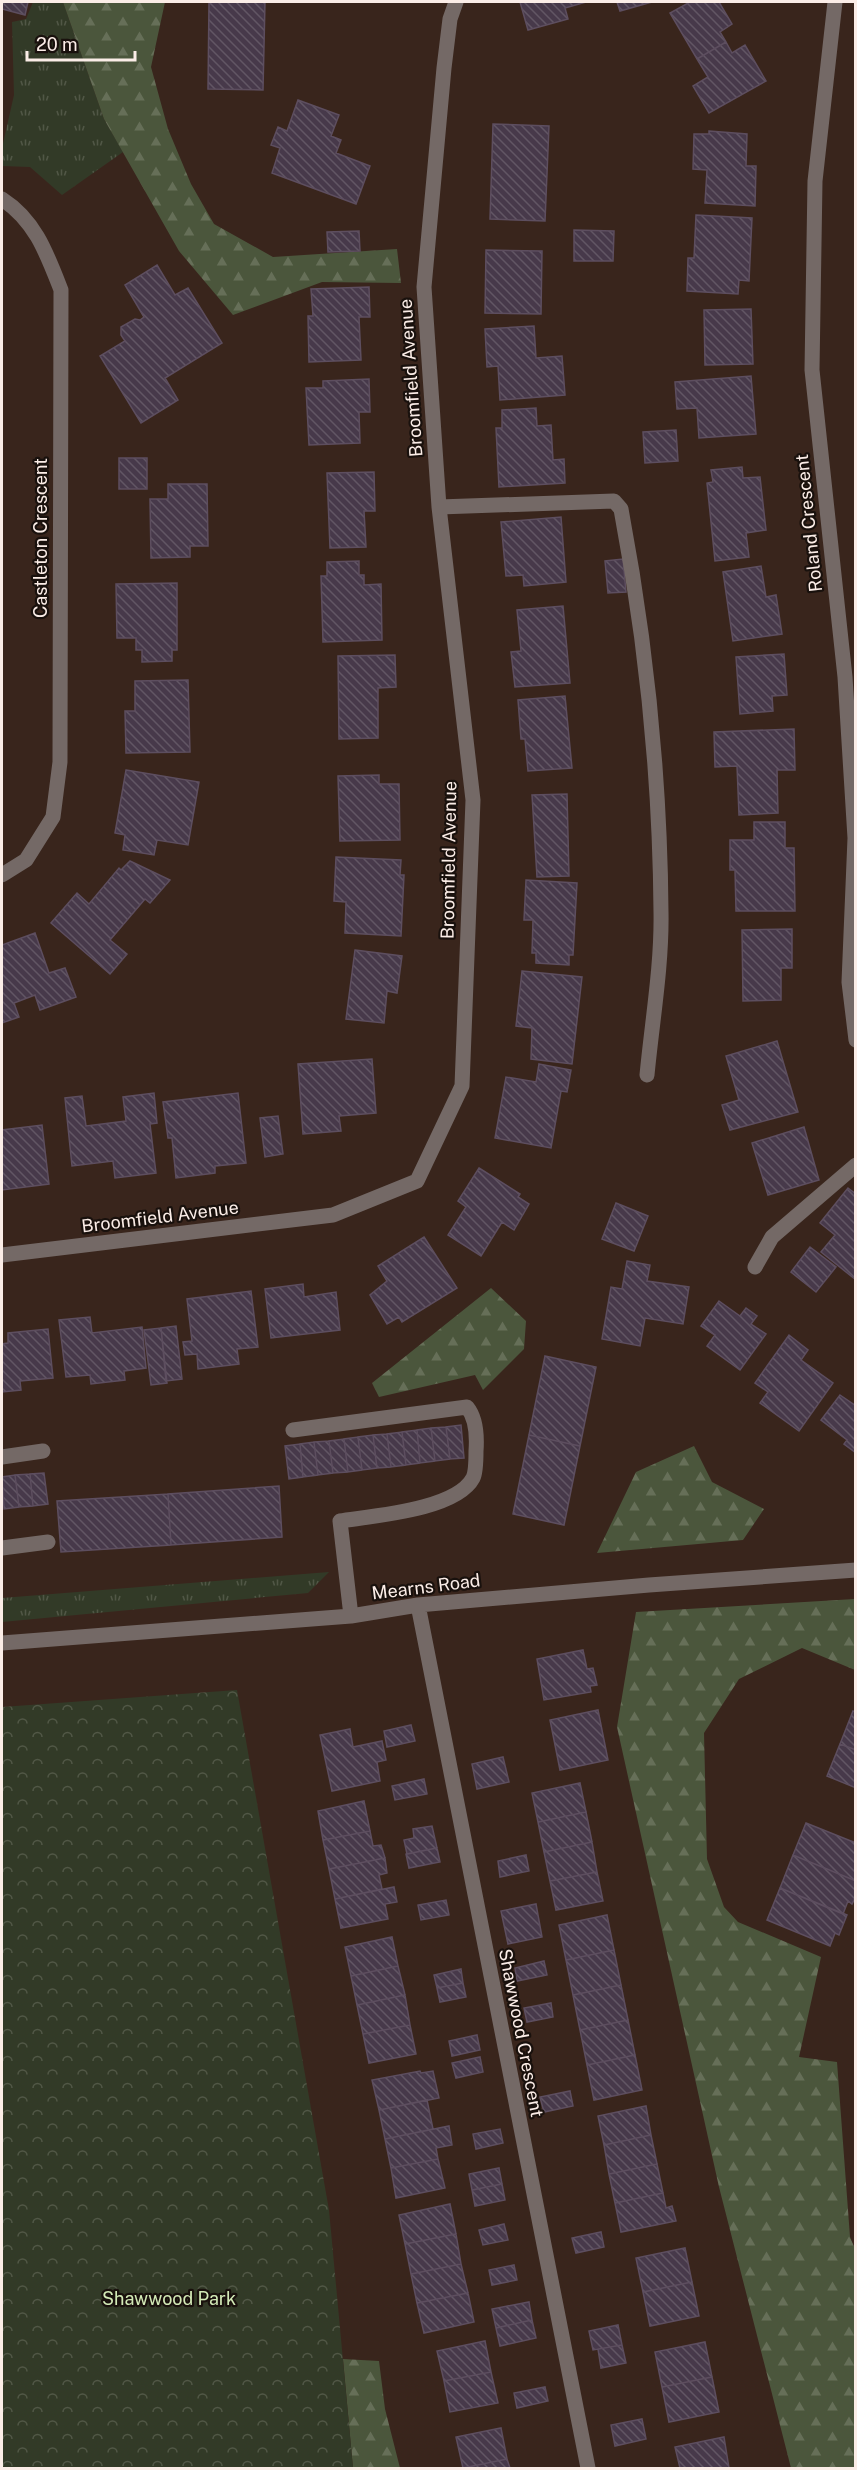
<svg xmlns="http://www.w3.org/2000/svg" width="857" height="2470" font-family="'Public Sans',sans-serif">
  <style>
    .grass { fill: url(#grass-tufts) }
    .forest { fill: url(#forest-firs) }
    .park { fill: url(#park-crowns) }
    .building { fill: url(#building-back-hatch); stroke: #5d4e5f; stroke-width: 1.5 }
    .lines { fill: none; stroke-linecap: round; stroke-linejoin: round }
    .minor { stroke: #746966; stroke-width: 15 }
    .labels { text-anchor: middle; stroke-width: 4.5; stroke-linejoin: round; paint-order: stroke }
    .street-label { font-size: 18px; fill: #fbede7; stroke: #19110d }
    .park-label { font-size: 18px; fill: #d3eab7; stroke: #19110d }
  </style>
  <defs>
    <pattern id="grass-tufts" width="24" height="20" patternUnits="userSpaceOnUse" patternTransform="scale(1.5)"><rect width="24" height="20" fill="#323a27"/><path d="M3 7l-1-3M5 7V3M7 7l1-3M15 17l-1-3M17 17v-4M19 17l1-3" fill="none" stroke="#515746"/></pattern>
    <pattern id="forest-firs" width="22" height="20" patternUnits="userSpaceOnUse" patternTransform="scale(1.5)"><rect width="22" height="20" fill="#4b563c"/><path d="M5 1l3.5 6h-7zM16 11l3.5 6h-7z" fill="#666f58"/></pattern>
    <pattern id="park-crowns" width="20" height="18" patternUnits="userSpaceOnUse" patternTransform="scale(1.5)"><rect width="20" height="18" fill="#323a27"/><path d="M2 6a3 3 0 1 1 6 0M12 15a3 3 0 1 1 6 0" fill="none" stroke="#515746"/></pattern>
    <pattern id="building-back-hatch" width="6" height="6" patternUnits="userSpaceOnUse" patternTransform="scale(1.5)"><rect width="6" height="6" fill="#47394a"/><path d="M-1 5l2 2M0 0l6 6M5-1l2 2" fill="none" stroke="#625664"/></pattern>
  </defs>
  <rect width="100%" height="100%" fill="#39251c"/>
  <path class="grass" d="M33 2H63L104 119 123 152 62 195 30 167 2 166V148L14 95 12 22 26 19Z
    M329 1572 308 1593 2 1622V1598Z"/>
  <path class="forest" d="M63 2H165L151 67 168 129 191 184 214 224 273 257 397 249 401 283 322 282 233 315 179 251 104 119Z
    M491 1288 526 1321 524 1349 483 1390 475 1375 379 1397 372 1383Z
    M694 1446 712 1482 764 1509 743 1540 597 1553 636 1472Z
    M855 1599V1670L802 1648 739 1679 704 1733 707 1859 724 1907 738 1922 821 1957 799 2057 837 2062 850 2237 856 2251 855 2468H791L719 2187 617 1727 636 1612Z
    M343 2359 379 2361 385 2409 400 2468H353Z"/>
  <path class="park" d="M237 1690 329 2210 353 2468H2V1707Z"/>
  <path class="building" d="M2 2H28L25 15 2 9Z
    M209 2H265L263 90 208 89Z
    M520 2H586L565 8 568 19 528 30Z
    M617 2H652L620 11Z
    M690 2H719L732 24 720 32 726 42 697 59 670 13Z
    M726 42 732 53 745 45 766 81 709 113 693 86 708 77 697 59Z
    M298 100 339 115 331 136 341 140 336 153 370 166 356 204 272 173 280 148 271 145 278 127 287 131Z
    M493 124 549 126 545 221 490 219Z
    M709 131 747 134 746 166H756L755 206 705 203 707 170 693 169 694 134H709Z
    M696 215 752 218 749 281 739 280 738 294 687 291 688 258H694Z
    M574 230 614 231 613 261H574Z
    M359 231 360 251 328 252 327 232Z
    M486 250 542 251 541 314 485 313Z
    M157 265 175 295 188 288 222 343 165 378 178 400 141 423 100 356 125 341 121 335V327L135 319 140 320 144 317 125 285Z
    M369 287 370 317H359L361 360 309 362 308 316H313L311 289Z
    M751 309 753 364 705 365 704 310Z
    M534 326 536 358 562 356 565 395 500 400 498 366 487 367 485 329Z
    M751 376 756 434 699 438 697 408 677 409 675 382Z
    M369 379 370 412H359L360 443 309 445 306 388H323V381Z
    M536 408 537 426 551 425 553 460 564 459 565 483 499 487 496 428H502V410Z
    M676 430 678 461 645 463 643 432Z
    M119 458H147V489H119Z
    M742 467 743 478 760 477 766 530 746 533 749 557 715 561 707 483 713 482 711 470Z
    M374 472 375 511H364L366 547 330 548 327 473Z
    M168 484H207L208 546H190V557L151 558 150 499H168Z
    M561 517 566 582 524 586 523 575 506 576 501 522Z
    M623 559 626 592 608 593 605 561Z
    M359 561V575H364V585L381 584 382 640 323 642 321 576H327V562Z
    M761 566 766 597 776 595 782 634 733 641 723 572Z
    M177 583V650H172V661L142 662V650H136V638H117L116 584Z
    M563 606 570 683 515 687 511 652 521 651 517 610Z
    M784 654 787 695 772 696 773 711 740 714 736 657Z
    M395 655 396 687 378 688V738L339 739 338 656Z
    M188 680 190 752 126 753 125 711H135V681Z
    M565 696 572 768 528 771 525 739H521L518 700Z
    M794 729 795 770H777L778 813 739 815 737 766 715 767 714 732Z
    M126 770 199 782 188 845 157 840 154 855 123 850 125 835 115 833Z
    M379 775V784H399L400 840 340 841 338 776Z
    M567 794 569 876 537 877 532 795Z
    M754 822H785V848H794L795 911H736L735 870H730V840H754Z
    M336 857 401 860 400 875H404L401 936 345 933 346 902 334 901Z
    M130 861 170 880 150 903 145 899 110 940 127 954 110 974 51 923 77 893 89 904 119 868 121 870Z
    M526 880 577 883 573 955H569V965L536 963V953H532L533 920H524Z
    M792 929V968H781V1000L743 1001 742 930Z
    M35 933 49 973 65 968 76 997 40 1010 35 995 14 1003 19 1017 2 1023V945Z
    M355 950 402 956 397 993 387 991 384 1023 346 1019Z
    M522 971 582 977 572 1064 531 1059 532 1028 516 1026Z
    M777 1041 798 1112 730 1130 722 1105 739 1100 726 1056Z
    M372 1059 376 1113 339 1116 341 1131 303 1134 298 1064Z
    M539 1064 571 1070 567 1092 561 1091 551 1148 495 1138 506 1077 536 1082Z
    M154 1093 157 1123 150 1124 156 1173 115 1178 113 1161 72 1166 65 1098 82 1096 86 1126 126 1121 123 1097Z
    M238 1093 246 1163 215 1166V1173L176 1178 172 1138H168L163 1102Z
    M278 1116 283 1154 265 1157 260 1118Z
    M42 1125 49 1184 2 1190V1130Z
    M804 1127 819 1180 768 1195 752 1143Z
    M479 1168 520 1194 518 1197 529 1204 514 1230 502 1222 481 1256 448 1235 466 1207 458 1201Z
    M848 1188 856 1194V1280L821 1252 835 1235 820 1223Z
    M616 1203 648 1216 634 1251 602 1239Z
    M424 1237 457 1288 402 1322 399 1317 387 1324 370 1295 387 1281 378 1266Z
    M810 1247 836 1267 816 1292 791 1272Z
    M627 1261 650 1265 647 1281 689 1287 683 1324 645 1318 640 1346 602 1339 611 1287 622 1289Z
    M303 1284 304 1297 336 1292 340 1330 271 1338 265 1289Z
    M251 1291 258 1347 237 1349 239 1364 198 1369 197 1354 185 1355 183 1342 192 1341 187 1299Z
    M719 1301 740 1316 746 1308 757 1316 751 1324 766 1334 740 1370 707 1346 715 1335 701 1326Z
    M90 1317 92 1333 142 1327 146 1368 124 1371 125 1380 91 1384 90 1375 66 1377 59 1320Z
    M176 1326 182 1379 166 1381 161 1328Z
    M161 1328 167 1383 151 1385 144 1330Z
    M48 1329 53 1378 20 1381 21 1390 2 1392V1344L8 1343V1333Z
    M789 1335 808 1350 801 1360 833 1383 799 1431 760 1403 768 1392 755 1383Z
    M545 1356 596 1367 580 1446 529 1435Z
    M840 1395 856 1406V1453L844 1444 847 1440 821 1420Z
    M461 1425 464 1458 450 1459 446 1427Z
    M446 1427 450 1459 435 1461 431 1428Z
    M431 1428 435 1461 420 1463 417 1430Z
    M417 1430 420 1463 406 1465 402 1432Z
    M402 1432 406 1465 391 1467 387 1434Z
    M387 1434 391 1467 377 1468 373 1435Z
    M373 1435 377 1468 362 1470 358 1437Z
    M529 1435 580 1446 564 1525 513 1514Z
    M358 1437 362 1470 348 1472 344 1439Z
    M344 1439 348 1472 333 1473 329 1441Z
    M329 1441 333 1473 318 1475 314 1442Z
    M314 1442 318 1475 303 1477 300 1444Z
    M300 1444 303 1477 289 1479 285 1446Z
    M44 1473 48 1504 33 1506 30 1474Z
    M30 1474 33 1506 19 1507 15 1475Z
    M15 1475 19 1507 4 1509 2 1477Z
    M279 1486 282 1537 171 1545 168 1494Z
    M168 1494 171 1545 61 1552 57 1501Z
    M583 1650 587 1669 593 1668 597 1685 590 1686 591 1692 544 1700 537 1659Z
    M598 1710 608 1760 560 1770 550 1720Z
    M853 1711 856 1712V1750L840 1744Z
    M411 1725 415 1741 387 1747 384 1731Z
    M350 1729 353 1747 382 1741 386 1760 377 1762 380 1781 332 1791 320 1735Z
    M840 1744 856 1750V1788L827 1776Z
    M503 1757 509 1782 477 1789 472 1764Z
    M424 1779 427 1794 395 1800 392 1786Z
    M580 1783 586 1812 538 1822 532 1793Z
    M364 1801 370 1831 323 1840 318 1811Z
    M586 1812 592 1842 544 1852 538 1822Z
    M806 1823 856 1843V1881L793 1855Z
    M432 1826 437 1848 407 1854 404 1840 414 1838 413 1829Z
    M370 1831 373 1846 381 1845 385 1858 329 1869 323 1840Z
    M592 1842 597 1872 550 1881 544 1852Z
    M437 1848 440 1862 409 1868 406 1854Z
    M526 1855 529 1871 500 1877 498 1861Z
    M793 1855 856 1881V1896L852 1904 848 1901 843 1914 780 1888Z
    M385 1858 387 1873 379 1875 382 1889 335 1899 329 1869Z
    M597 1872 603 1901 556 1910 550 1881Z
    M394 1887 397 1902 385 1904 388 1919 341 1928 335 1899Z
    M780 1888 847 1915 839 1935 835 1933 830 1946 767 1920Z
    M446 1900 449 1915 421 1920 418 1905Z
    M536 1904 542 1937 508 1944 501 1911Z
    M607 1915 614 1950 566 1960 559 1925Z
    M392 1937 398 1966 351 1976 345 1947Z
    M614 1950 621 1985 573 1995 566 1960Z
    M544 1961 547 1975 517 1981 515 1968Z
    M398 1966 405 1995 357 2005 351 1976Z
    M461 1969 463 1983 437 1988 434 1975Z
    M463 1983 466 1997 440 2002 437 1988Z
    M621 1985 628 2020 580 2030 573 1995Z
    M405 1995 410 2025 363 2034 357 2005Z
    M551 2003 553 2017 527 2022 524 2008Z
    M628 2020 635 2055 587 2065 580 2030Z
    M410 2025 416 2054 369 2063 363 2034Z
    M477 2035 480 2050 452 2056 449 2041Z
    M635 2055 642 2090 594 2100 587 2065Z
    M480 2057 483 2072 456 2078 452 2063Z
    M420 2071 421 2073 433 2071 439 2098 379 2110 372 2080Z
    M570 2091 573 2106 544 2112 540 2097Z
    M427 2100 433 2129 385 2139 379 2110Z
    M646 2106 651 2135 604 2145 598 2116Z
    M449 2126 452 2145 436 2148 438 2159 391 2168 385 2139Z
    M500 2129 503 2143 476 2149 473 2134Z
    M651 2135 657 2164 609 2174 604 2145Z
    M438 2159 445 2188 396 2198 391 2168Z
    M657 2164 663 2193 615 2203 609 2174Z
    M499 2168 502 2184 472 2190 469 2174Z
    M502 2184 505 2200 475 2206 472 2190Z
    M663 2193 666 2208 672 2206 676 2221 621 2232 615 2203Z
    M450 2204 456 2234 405 2244 399 2215Z
    M504 2224 508 2240 483 2245 479 2230Z
    M601 2232 604 2247 576 2253 572 2238Z
    M456 2234 461 2264 411 2274 405 2244Z
    M685 2248 692 2282 643 2292 636 2258Z
    M461 2264 468 2293 417 2303 411 2274Z
    M514 2265 517 2280 492 2285 489 2270Z
    M692 2282 699 2316 650 2326 643 2292Z
    M468 2293 474 2322 424 2333 417 2303Z
    M529 2302 532 2320 496 2328 492 2309Z
    M532 2320 536 2338 500 2346 496 2328Z
    M618 2325 622 2345 593 2350 589 2331Z
    M485 2341 491 2372 444 2381 437 2351Z
    M705 2342 712 2377 662 2387 655 2352Z
    M622 2345 626 2363 601 2368 598 2349Z
    M491 2372 498 2403 450 2412 444 2381Z
    M712 2377 719 2412 669 2422 662 2387Z
    M545 2387 548 2401 517 2408 514 2393Z
    M642 2419 646 2439 615 2446 611 2425Z
    M501 2428 507 2459 463 2468 456 2437Z
    M724 2437 729 2468H680L675 2447Z
    M507 2459 510 2468H463Z"/>
  <g class="lines">
    <path class="minor" d="M835 2 815 181 812 370 845 677 855 838 849 982 856 1040
      M2 199C35 220 47 254 61 290L60 762 53 817 26 860 2 875
      M439 507 614 501 621 509C646 641 660 778 661 912 662 965 652 1022 647 1075
      M2 1255 333 1215 417 1181 462 1086 473 800 439 507 424 287 444 68 450 19 456 2
      M755 1267 772 1237 856 1165
      M293 1430 467 1407C476 1418 477 1437 476 1451 476 1458 476 1472 473 1478 456 1510 372 1516 340 1521L351 1616
      M2 1457 43 1451
      M2 1548 48 1542
      M418 1605 588 2468
      M2 1643 351 1616 418 1605 649 1585 856 1570"/>
  </g>
  <g class="labels">
    <g class="street-label">
      <text transform="translate(411 378) rotate(-94)" y="6">Broomfield Avenue</text>
      <text transform="translate(809 523) rotate(-96)" y="6">Roland Crescent</text>
      <text transform="translate(41 538) rotate(-90)" y="6">Castleton Crescent</text>
      <text transform="translate(449 860) rotate(-89)" y="6">Broomfield Avenue</text>
      <text transform="translate(160 1217) rotate(-7)" y="6">Broomfield Avenue</text>
      <text transform="translate(426 1587) rotate(-7)" y="6">Mearns Road</text>
      <text transform="translate(521 2033) rotate(79)" y="6">Shawwood Crescent</text>
    </g>
    <g class="park-label">
      <text x="169" y="2305">Shawwood Park</text>
    </g>
  </g>
  <rect width="857" height="2470" fill="none" stroke="#fbede7" stroke-width="6"/>
  <path d="M27 51v9h108v-9" fill="none" stroke="#fbede7" stroke-width="3"/>
  <text x="36" y="51" font-size="18" fill="#fbede7" stroke="#19110d" stroke-width="4.5" paint-order="stroke">20 m</text>
</svg>
